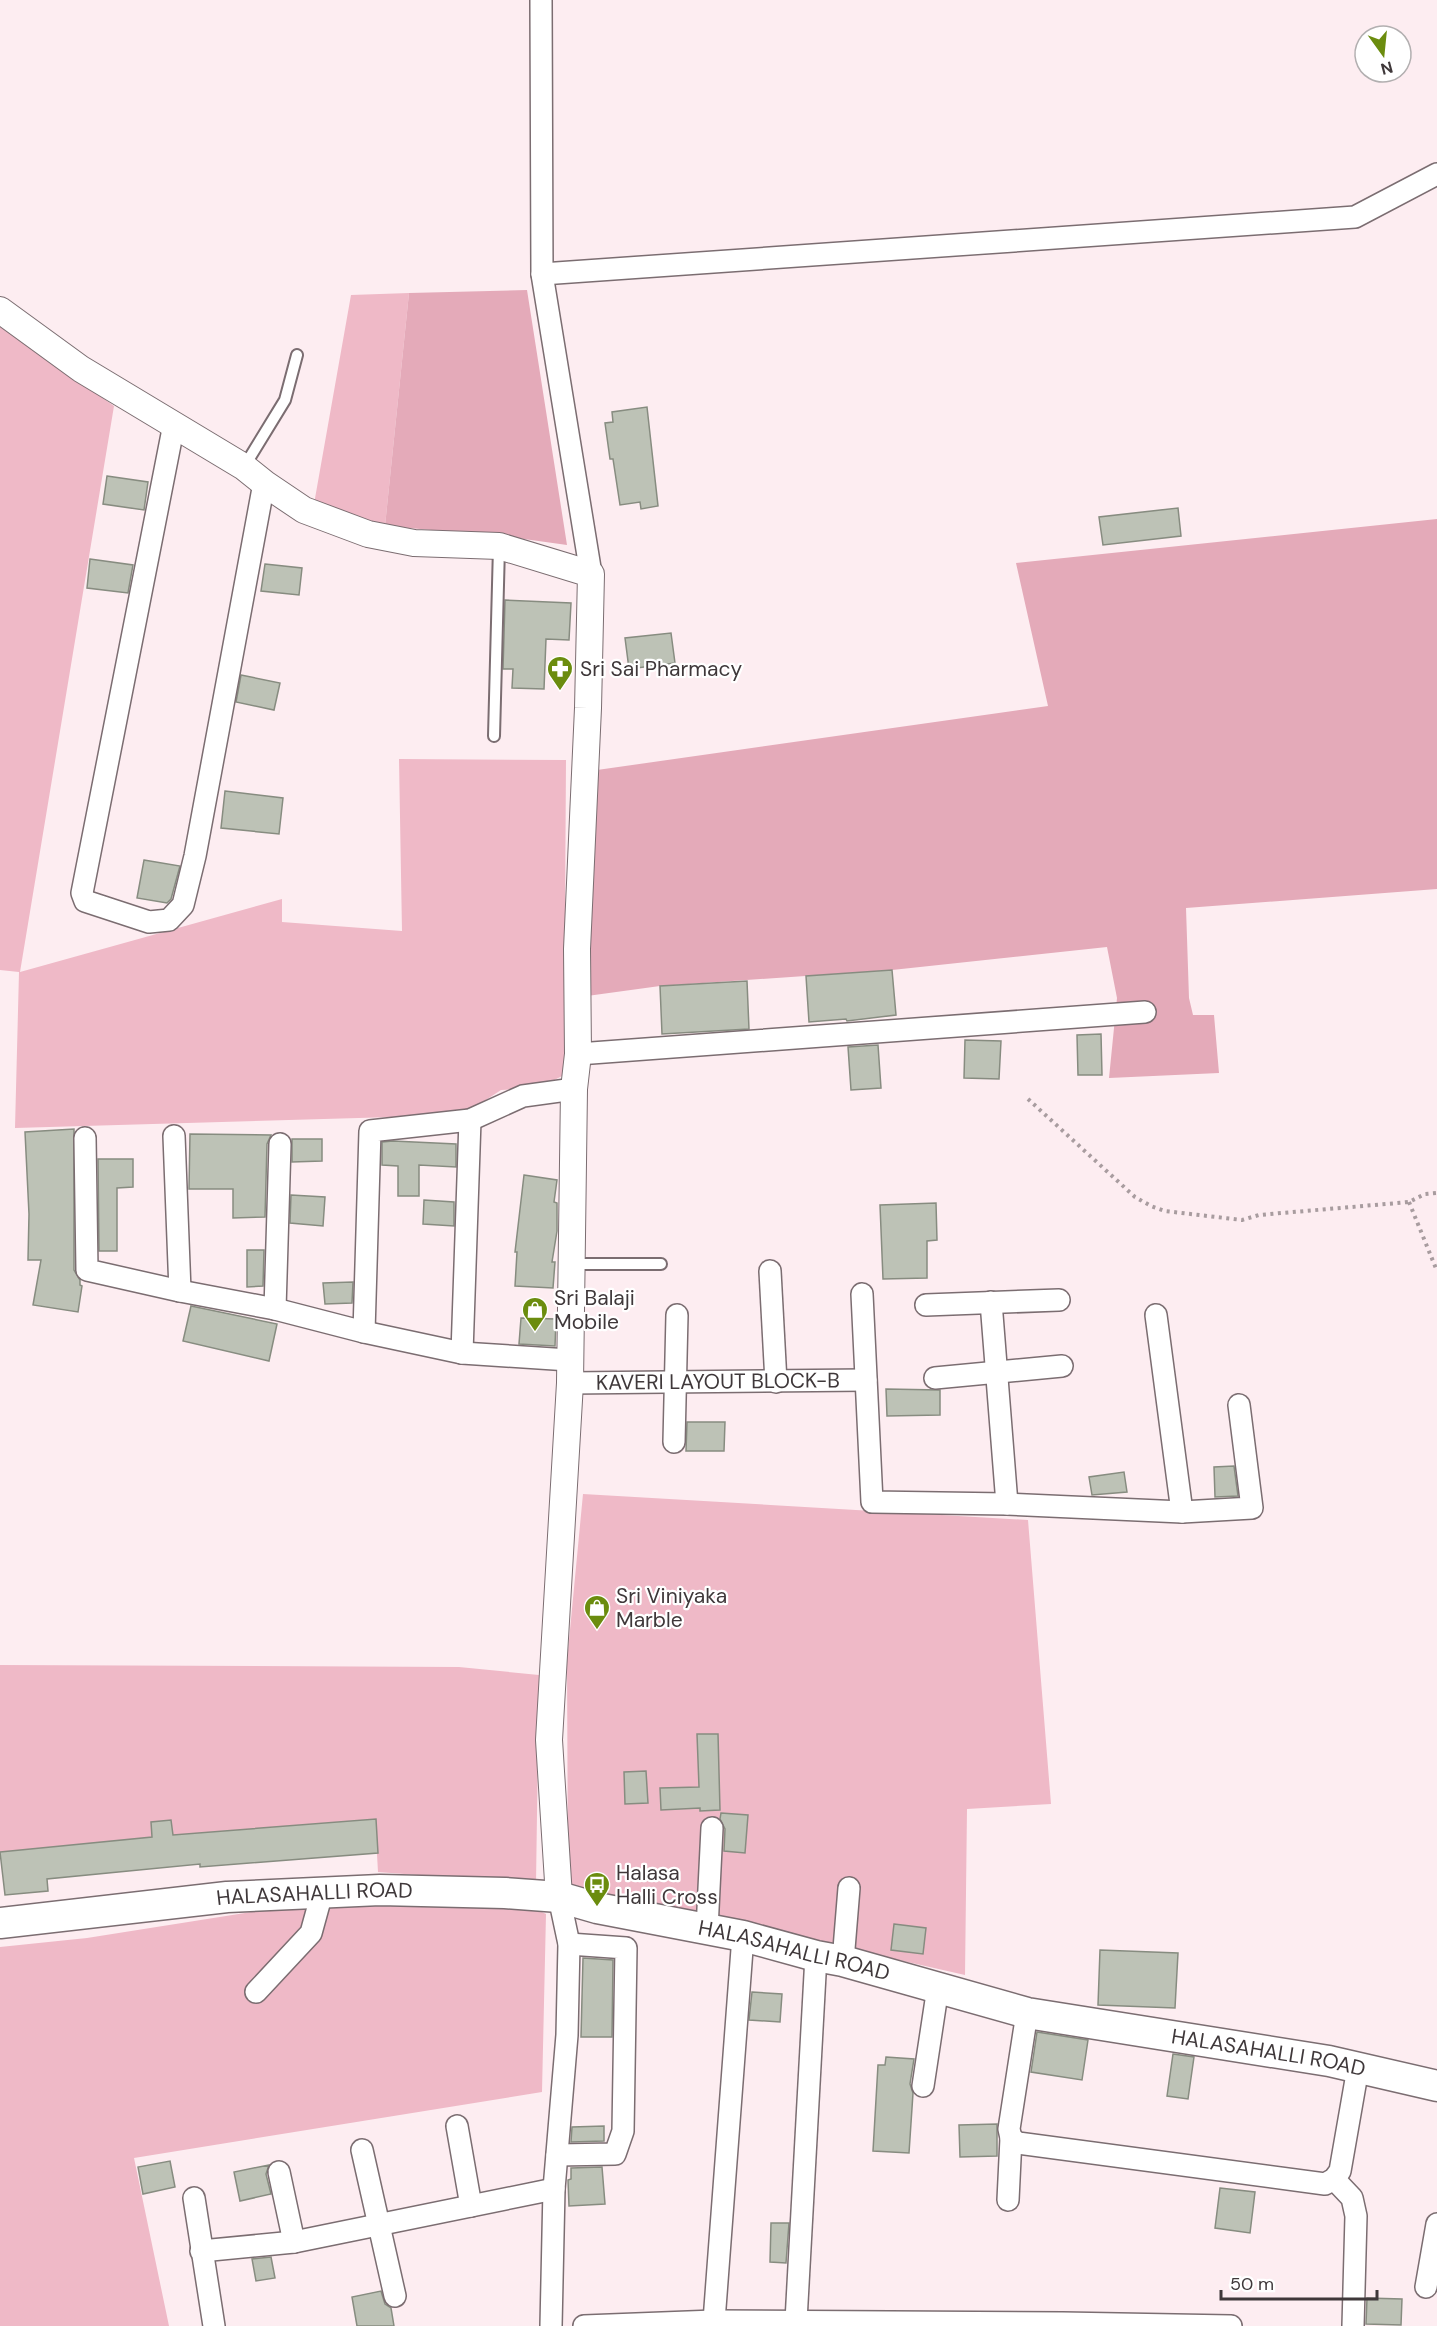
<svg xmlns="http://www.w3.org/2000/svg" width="1437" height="2326" font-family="'DM Sans',sans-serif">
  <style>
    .green { fill: #efb9c7 }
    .forest { fill: #e4aab9 }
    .building { fill: #bdc2b6; stroke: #878c80; stroke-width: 1.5 }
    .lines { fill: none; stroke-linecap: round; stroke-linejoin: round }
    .service-casing { stroke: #7b6d71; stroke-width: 14 }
    .minor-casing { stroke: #7b6d71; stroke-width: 24 }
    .tertiary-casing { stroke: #7b6d71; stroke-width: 28 }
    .secondary-casing { stroke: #7b6d71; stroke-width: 33 }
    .path { stroke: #a89c9f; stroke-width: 4; stroke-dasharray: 3 4.5; stroke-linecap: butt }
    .service { stroke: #fff; stroke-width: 10 }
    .minor { stroke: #fff; stroke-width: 21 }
    .tertiary { stroke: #fff; stroke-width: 26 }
    .secondary { stroke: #fff; stroke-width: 30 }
    .labels { text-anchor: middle; stroke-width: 4.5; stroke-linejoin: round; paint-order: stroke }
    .poi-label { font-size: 21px; fill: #3f383a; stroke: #fff; text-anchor: start }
    .street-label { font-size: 21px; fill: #3f383a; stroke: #fff }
  </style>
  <rect width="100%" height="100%" fill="#fdedf1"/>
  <path class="green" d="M409 293 385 526 314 504 351 295Z
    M0 325 114 406 20 972 282 899V922L402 931 399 759 566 760 564 1075 539 1088 501 1090 463 1115 15 1128 19 972 0 970Z
    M583 1494 1028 1520 1051 1804 967 1809 965 1975 568 1885 567 1661Z
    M0 1665 459 1667 539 1675 536 1884 378 1872 375 1819 198 1833 175 1860 171 1820 151 1822 152 1837 0 1852Z
    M418 1900 530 1906 546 1914 542 2092 134 2158 169 2326H0V1947L87 1938 258 1911Z"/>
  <path class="forest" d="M527 290 567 545 502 536 385 526 409 293Z
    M1437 519V889L1186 908 1189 998 1193 1015H1214L1219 1073 1109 1078 1117 998 1107 947 892 970 660 986 587 996 597 770 1048 706 1016 563Z"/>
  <path class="building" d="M647 407 658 506 641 509 640 502 620 505 613 459H610L605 423 613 422 612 412Z
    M107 476 148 482 144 510 103 504Z
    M1178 508 1181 536 1103 545 1099 517Z
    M90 559 133 565 128 593 87 588Z
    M265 564 302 568 299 595 261 591Z
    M505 600 571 603 569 640 546 639 544 689 512 688 513 669H503Z
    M671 633 675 663 629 669 625 638Z
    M241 675 280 683 274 710 236 702Z
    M225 791 283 798 279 834 221 828Z
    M144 860 180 866 171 899 167 903 137 898Z
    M892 970 896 1015 847 1021 846 1019 809 1022 806 976Z
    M747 981 749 1029 662 1034 660 986Z
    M1101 1034 1102 1075H1078L1077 1035Z
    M965 1040 1001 1041 999 1079 964 1078Z
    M878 1045 881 1088 851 1090 848 1047Z
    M74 1129V1270L80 1280V1285L82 1286 78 1312 33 1305 41 1260H28L29 1214 25 1132Z
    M190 1134 271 1135 267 1144 265 1217 233 1218V1189H189Z
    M292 1139H322V1161L292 1162Z
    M393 1141 456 1144V1167L419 1165V1196H398V1166L382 1165V1142Z
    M98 1159H133V1187L117 1188V1251H99Z
    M524 1175 557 1180 554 1202 557 1203V1231L552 1262H555L553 1288 515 1286 517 1252H515Z
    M291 1195 325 1197 323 1226 290 1223Z
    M424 1200 454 1202V1226L423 1224Z
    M936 1203 937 1240 927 1241V1278L883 1279 880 1205Z
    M247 1250H264L263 1286 247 1287Z
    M353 1282 352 1303 325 1304 323 1283Z
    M191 1306 277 1324 269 1361 183 1341Z
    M521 1318 556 1319 555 1346 519 1344Z
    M886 1389 940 1390V1415L887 1416Z
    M687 1422H725L724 1451H686Z
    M1234 1466 1238 1496 1215 1497 1214 1467Z
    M1124 1472 1127 1492 1092 1495 1089 1477Z
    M697 1734H718L720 1810 700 1811V1808L661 1810 660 1788 699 1787Z
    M646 1771 648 1803 625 1804 624 1772Z
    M721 1813 748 1815 745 1853 724 1851 725 1829 720 1819Z
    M376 1819 378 1853 200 1867V1864L47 1879 48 1891 5 1895 0 1852 152 1837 151 1822 171 1820 173 1835Z
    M894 1924 926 1928 923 1954 891 1950Z
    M1100 1950 1178 1953 1175 2008 1098 2005Z
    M583 1958 613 1960 612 2037H581Z
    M752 1992 782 1994 780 2022 749 2020Z
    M1037 2032 1088 2040 1082 2080 1031 2072Z
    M1173 2054 1194 2057 1188 2099 1167 2096Z
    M886 2057 914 2059 910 2084 913 2093 909 2153 873 2151 878 2065H885Z
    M997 2124V2156L960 2157 959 2125Z
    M604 2126V2141L571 2142 572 2127Z
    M170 2161 175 2187 143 2194 138 2167Z
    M269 2165 266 2174 271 2194 240 2201 234 2172Z
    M602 2167 605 2204 569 2206 568 2180 571 2179V2168Z
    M1220 2188 1255 2192 1250 2233 1215 2228Z
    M771 2223H789L786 2263 770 2262Z
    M271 2257 275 2278 256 2281 252 2259Z
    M381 2291 385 2304 391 2308 394 2326H357L352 2297Z
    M1367 2298 1402 2299 1401 2325 1366 2324Z"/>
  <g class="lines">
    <defs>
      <path id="service" d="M244 467 285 400 297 355
        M494 736 499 547
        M571 1264H661"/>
      <g id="minor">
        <path d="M541 0 542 274 591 574"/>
        <path d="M542 274 1355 217 1437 174"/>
        <path d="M174 424 82 893 85 901 149 922 169 920 183 905 195 856 264 483"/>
        <path d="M578 1054 1145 1012"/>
        <path d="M174 1136 180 1291"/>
        <path d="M85 1138 87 1270 180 1291 275 1309 364 1332 462 1353 569 1360"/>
        <path d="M770 1271 776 1382"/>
        <path d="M862 1294 872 1502 1007 1504 1182 1512 1252 1508 1239 1405"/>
        <path d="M991 1302 1007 1504"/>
        <path d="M926 1305 1059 1300"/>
        <path d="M275 1309 280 1144"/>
        <path d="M1156 1315 1182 1512"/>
        <path d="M364 1332 370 1131 470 1120 523 1096 574 1089"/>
        <path d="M462 1353 470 1120"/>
        <path d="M935 1378 1062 1366"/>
        <path id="s1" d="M570 1383 866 1380"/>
        <path d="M674 1442 677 1315"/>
        <path d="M707 1929 712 1828"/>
        <path d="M843 1961 849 1888"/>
        <path d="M256 1992 311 1933 322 1893"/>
        <path d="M923 2086 938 1987"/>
        <path d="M457 2126 471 2206"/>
        <path d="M1011 2138 1018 2143 1325 2184 1334 2179 1340 2171 1358 2068"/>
        <path d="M362 2150 395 2296"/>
        <path d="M557 2155 615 2154 623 2131 626 1948 569 1944"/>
        <path d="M279 2172 294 2242"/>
        <path d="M1334 2179 1352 2198 1356 2216 1353 2326"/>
        <path d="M194 2198 214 2326"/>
        <path d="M1008 2200 1011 2138 1009 2129 1027 2013"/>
        <path d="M201 2251 294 2242 554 2189"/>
        <path d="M1426 2287 1437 2224"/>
        <path d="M714 2321 743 1936"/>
        <path d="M796 2321 816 1956"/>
        <path d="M551 2326 554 2189 567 2035 569 1944 559 1897"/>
        <path d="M584 2326 714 2321 1063 2323 1231 2326"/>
      </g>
      <path id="tertiary" d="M0 310 81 369 244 467 264 483 304 510 368 534 414 543 499 546 591 574 588 708 577 949 578 1054 574 1089 570 1383 549 1740 559 1897"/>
      <g id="secondary">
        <path id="s2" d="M0 1923 227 1897 380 1890 505 1893 559 1897 597 1908 743 1936 816 1956 843 1961 1027 2013 1329 2061 1437 2086"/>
      </g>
    </defs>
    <use href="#service" class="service-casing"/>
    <use href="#minor" class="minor-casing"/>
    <use href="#tertiary" class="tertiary-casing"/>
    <use href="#secondary" class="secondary-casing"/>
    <path class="path" d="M1028 1099 1135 1197 1151 1206 1165 1211 1242 1220 1259 1215 1409 1202 1425 1194 1437 1193
      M1409 1202 1437 1271"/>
    <use href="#service" class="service"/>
    <use href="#minor" class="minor"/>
    <use href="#tertiary" class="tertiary"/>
    <use href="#secondary" class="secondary"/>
  </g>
  <defs>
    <symbol id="pharmacy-pin" viewBox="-11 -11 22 30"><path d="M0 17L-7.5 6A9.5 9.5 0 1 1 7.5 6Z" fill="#6b8c0e" stroke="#fff"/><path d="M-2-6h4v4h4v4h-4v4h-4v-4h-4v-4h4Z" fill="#fff"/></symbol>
    <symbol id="shop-pin" viewBox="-11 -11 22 30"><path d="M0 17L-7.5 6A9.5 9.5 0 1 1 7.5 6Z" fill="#6b8c0e" stroke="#fff"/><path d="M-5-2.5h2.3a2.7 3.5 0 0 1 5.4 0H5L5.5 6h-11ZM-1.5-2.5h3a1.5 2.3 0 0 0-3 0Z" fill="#fff"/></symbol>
    <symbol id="bus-pin" viewBox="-11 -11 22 30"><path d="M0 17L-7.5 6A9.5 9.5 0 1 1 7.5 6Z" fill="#6b8c0e" stroke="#fff"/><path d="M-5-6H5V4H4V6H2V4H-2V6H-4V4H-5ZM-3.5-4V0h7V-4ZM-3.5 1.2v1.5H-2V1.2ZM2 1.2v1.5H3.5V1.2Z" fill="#fff"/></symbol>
  </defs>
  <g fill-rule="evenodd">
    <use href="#pharmacy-pin" x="545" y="654" width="30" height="40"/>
    <use href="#shop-pin" x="520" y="1295" width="30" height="40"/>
    <use href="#shop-pin" x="582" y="1593" width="30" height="40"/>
    <use href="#bus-pin" x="582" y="1870" width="30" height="40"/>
  </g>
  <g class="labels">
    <g class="poi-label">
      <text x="580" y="676">Sri Sai Pharmacy</text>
      <text x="554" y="1305">Sri Balaji<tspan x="554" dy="24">Mobile</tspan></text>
      <text x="616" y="1603">Sri Viniyaka<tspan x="616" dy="24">Marble</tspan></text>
      <text x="616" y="1880">Halasa<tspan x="616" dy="24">Halli Cross</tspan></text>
    </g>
    <g class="street-label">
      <text dy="7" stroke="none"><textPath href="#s1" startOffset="148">KAVERI LAYOUT BLOCK-B</textPath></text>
      <text dy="7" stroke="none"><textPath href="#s2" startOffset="316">HALASAHALLI ROAD</textPath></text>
      <text dy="7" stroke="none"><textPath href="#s2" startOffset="802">HALASAHALLI ROAD</textPath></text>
      <text dy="7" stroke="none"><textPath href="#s2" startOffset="1288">HALASAHALLI ROAD</textPath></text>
    </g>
  </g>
  <g transform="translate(1383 54) rotate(165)"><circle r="28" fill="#ffffff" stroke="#b2afb0" stroke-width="1.5"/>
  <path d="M0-4.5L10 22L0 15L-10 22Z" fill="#6b8c0e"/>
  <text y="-9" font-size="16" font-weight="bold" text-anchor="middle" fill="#3f383a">N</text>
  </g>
  <path d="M1221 2290v9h156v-9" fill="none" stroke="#3f383a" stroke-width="3"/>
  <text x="1230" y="2290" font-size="18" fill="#3f383a" stroke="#ffffff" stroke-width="4.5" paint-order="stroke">50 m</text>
</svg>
